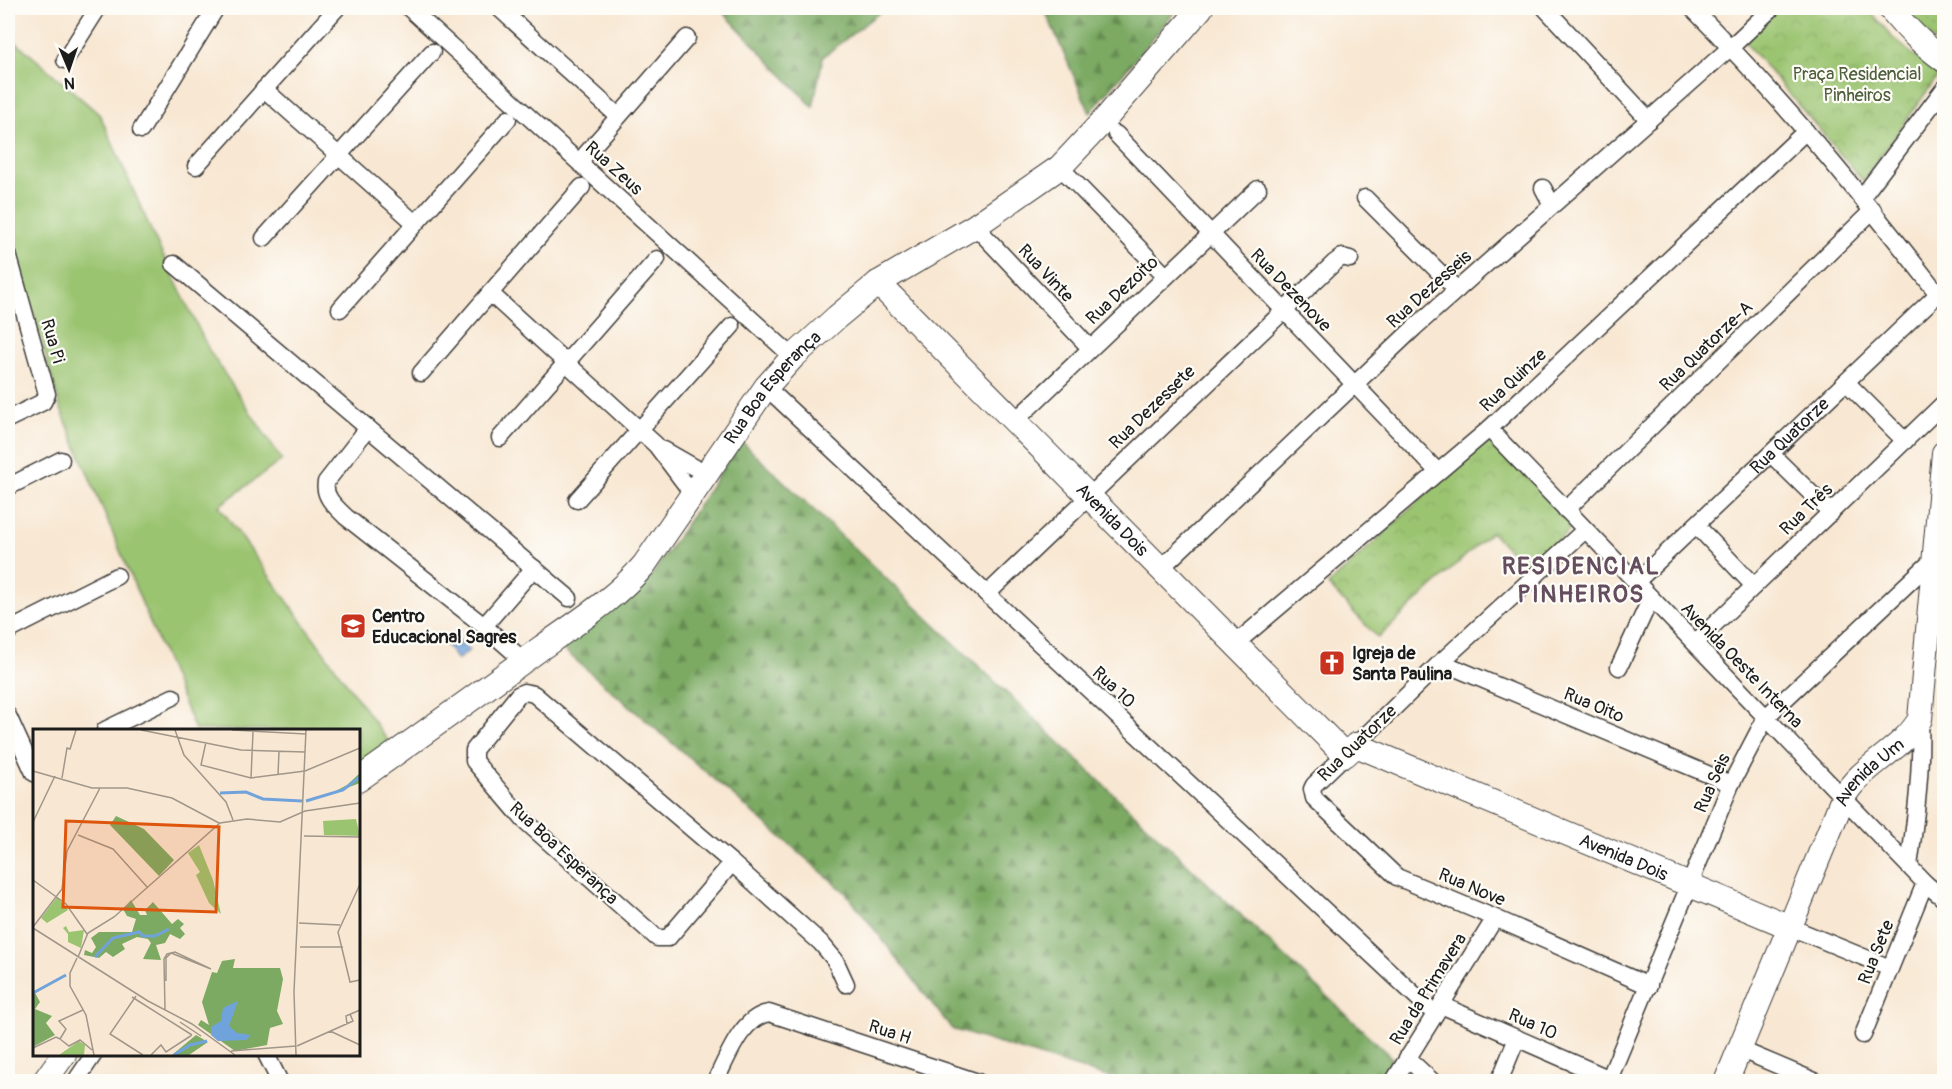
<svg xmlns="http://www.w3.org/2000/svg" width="1952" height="1089" font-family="Pangolin,sans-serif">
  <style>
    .grass { fill: url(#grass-dots); stroke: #5c7046; stroke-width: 1.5 }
    .forest { fill: url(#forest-firs); stroke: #4c6340; stroke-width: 1.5 }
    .park { fill: url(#park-crowns); stroke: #5c7046; stroke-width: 1.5 }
    .garden { fill: #9bc471; stroke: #5c7046; stroke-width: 1.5 }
    .water { fill: url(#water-ripples); stroke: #46607c; stroke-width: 1.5 }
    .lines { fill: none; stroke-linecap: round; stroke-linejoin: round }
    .street-casing { stroke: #3d3a37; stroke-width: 19 }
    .secondary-casing { stroke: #3d3a37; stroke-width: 26 }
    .street { stroke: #fff; stroke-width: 16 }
    .secondary { stroke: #fff; stroke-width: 24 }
    .labels { text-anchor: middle; stroke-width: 4.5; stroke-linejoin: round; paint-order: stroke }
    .park-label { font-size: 18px; fill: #4f5f3e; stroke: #fdfcf7 }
    .street-label { font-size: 18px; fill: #1c1c1c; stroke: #fdfcf7 }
    .poi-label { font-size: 18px; font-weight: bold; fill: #1c1c1c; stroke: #fdfcf7; text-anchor: start }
    .district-label { font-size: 24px; font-weight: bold; letter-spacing: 1.5px; fill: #634d5e; stroke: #fdfcf7 }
    .inset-river { fill: none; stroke: #70a3dc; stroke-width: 3 }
    .inset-road { fill: none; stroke: #a09689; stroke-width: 1.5 }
    .view { fill: #de560d; fill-opacity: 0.15; stroke: #de560d; stroke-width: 3 }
    .inset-edge { fill: none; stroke: #1c1c1c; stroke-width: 3 }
  </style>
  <defs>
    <pattern id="grass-dots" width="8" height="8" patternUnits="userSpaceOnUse" patternTransform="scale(1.5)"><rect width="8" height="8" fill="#9bc471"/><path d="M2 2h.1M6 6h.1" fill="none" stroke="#85a861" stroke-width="1.8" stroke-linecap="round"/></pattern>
    <pattern id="forest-firs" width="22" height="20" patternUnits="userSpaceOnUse" patternTransform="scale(1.5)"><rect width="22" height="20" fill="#7caa63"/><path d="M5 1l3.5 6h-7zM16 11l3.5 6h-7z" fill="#658a51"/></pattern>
    <pattern id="park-crowns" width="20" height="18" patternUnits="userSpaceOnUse" patternTransform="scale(1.5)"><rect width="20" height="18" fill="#9bc471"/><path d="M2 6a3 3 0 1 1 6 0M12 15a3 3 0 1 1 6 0" fill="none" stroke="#85a861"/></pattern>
    <pattern id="water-ripples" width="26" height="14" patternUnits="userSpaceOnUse" patternTransform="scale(1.5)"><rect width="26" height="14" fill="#70a3dc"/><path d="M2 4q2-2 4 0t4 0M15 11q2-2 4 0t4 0" fill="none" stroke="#5b84b2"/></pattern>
  </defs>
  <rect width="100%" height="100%" fill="#fdfcf7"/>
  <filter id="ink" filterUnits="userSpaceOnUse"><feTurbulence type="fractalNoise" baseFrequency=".0167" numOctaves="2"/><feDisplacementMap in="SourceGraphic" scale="12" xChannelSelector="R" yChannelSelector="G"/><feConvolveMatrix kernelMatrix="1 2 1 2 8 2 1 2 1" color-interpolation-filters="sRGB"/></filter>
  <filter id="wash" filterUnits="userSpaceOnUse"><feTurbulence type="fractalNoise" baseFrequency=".008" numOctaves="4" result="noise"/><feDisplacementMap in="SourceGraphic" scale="24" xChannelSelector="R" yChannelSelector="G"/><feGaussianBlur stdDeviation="1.35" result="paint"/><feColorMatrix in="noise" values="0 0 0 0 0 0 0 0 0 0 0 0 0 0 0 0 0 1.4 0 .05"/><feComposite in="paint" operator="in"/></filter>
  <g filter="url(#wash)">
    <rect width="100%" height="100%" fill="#f8e7d2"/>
    <path class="grass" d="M1905 8H1944V48L1919 29Z"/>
    <path class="forest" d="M719 8H885L823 57 813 107Z
      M1044 8H1178L1090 113Z
      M741 441 1393 1059 1378 1081H1120L952 1029 846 893 563 649 652 575Z"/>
    <path class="park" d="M1781 8H1868L1892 37 1938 76 1863 181 1744 41Z
      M1489 436 1574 526 1528 570 1491 532 1378 638 1328 585Z"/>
    <path class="garden" d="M8 35 100 115 155 239 210 352 282 460 219 506 391 745 359 768 358 730H195L60 407 8 223Z"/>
    <path class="water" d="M453 635 470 650 457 660 444 642Z"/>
  </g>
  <g filter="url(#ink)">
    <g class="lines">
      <defs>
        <g id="street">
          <path d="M409 8 793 357"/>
          <path d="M499 8 618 116"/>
          <path d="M1545 8 1649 120"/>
          <path d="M1692 8C1781 97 1861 195 1938 294"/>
          <path d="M65 60 98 8"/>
          <path d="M264 89 415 223"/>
          <path d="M141 130 216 8"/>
          <path d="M1116 134 1438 472"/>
          <path d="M579 162 687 38"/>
          <path d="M196 166 337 8"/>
          <path d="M1060 167 1166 276"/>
          <path d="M1543 188 1552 205"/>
          <path d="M1862 197 1944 89"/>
          <path d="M1365 198 1457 290"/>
          <path d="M975 226 1090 348"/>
          <path d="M264 238 432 52"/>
          <path d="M8 254 47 394 43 402 8 419"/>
          <path d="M174 264 569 598"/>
          <path d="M490 293 656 445 692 493"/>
          <path d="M340 309 508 119"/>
          <path d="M421 373 582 187"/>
          <path d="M1846 382 1905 441"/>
          <path d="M766 387 1435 1014"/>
          <path d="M1015 421 1258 189"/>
          <path d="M368 428 326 482C323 497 336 507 346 517L484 626 524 661"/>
          <path d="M1489 429 1925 883 1944 899"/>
          <path d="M500 438 657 259"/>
          <path d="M664 450 706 474"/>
          <path d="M1771 454 1831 513"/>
          <path d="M8 487 61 460"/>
          <path d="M577 500 732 326"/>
          <path d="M1566 510 1873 210"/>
          <path d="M1696 525 1754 586"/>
          <path d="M1160 569 1414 328 1731 47 1772 8"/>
          <path id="s1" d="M1636 582 1938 294 1944 295"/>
          <path d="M987 594 1334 263 1342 257 1350 259"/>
          <path d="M484 626 534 568"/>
          <path d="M8 631 117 576"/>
          <path d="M1695 643 1944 403"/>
          <path d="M1235 644 1489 429 1806 131"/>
          <path d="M1441 662 1731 784"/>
          <path d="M1619 667 1651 598"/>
          <path d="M8 716 34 773"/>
          <path d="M105 730 173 697"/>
          <path d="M1356 745 1441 662 1585 530"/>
          <path d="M1345 755 1314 785 1312 789 1314 798 1397 877 1495 918 1649 986"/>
          <path d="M732 863 668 938H657L524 820 474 761V750L518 695 524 692 534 694 732 863 821 943 835 960 846 984"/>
          <path d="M1909 866C1916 816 1922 768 1920 719"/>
          <path d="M1790 927 1890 968"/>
          <path d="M1441 1005 1610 1079"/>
          <path d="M1863 1035 1925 883"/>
          <path d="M1739 1049 1817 1082"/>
          <path d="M266 1054 280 1082"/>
          <path d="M1407 1058 1433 1082"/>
          <path d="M75 1082 94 1054"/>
          <path d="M715 1082C727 1059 741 1017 769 1013L978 1082"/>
          <path d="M1393 1082 1495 918"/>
          <path d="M1499 1082 1517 1038"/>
          <path d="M1608 1082 1731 784 1766 717 1936 557"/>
        </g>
        <g id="secondary">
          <path d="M1890 8C1909 31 1920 42 1944 60"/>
          <path id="s2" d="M878 283 1345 755 1356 745 1790 927"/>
          <path id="s3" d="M358 780C420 736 480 693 541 648 576 623 616 598 644 565L766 387 793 357 837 317 878 283 975 226 1060 167 1106 118 1201 8"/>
          <path d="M44 1082 64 1054"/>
          <path id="s4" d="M1726 1082 1843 798C1861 765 1902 751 1920 719L1944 453"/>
        </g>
      </defs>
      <use href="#street" class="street-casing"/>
      <use href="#secondary" class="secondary-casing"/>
      <use href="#street" class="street"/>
      <use href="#secondary" class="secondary"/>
    </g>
  </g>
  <defs>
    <symbol id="school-square" viewBox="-11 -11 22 22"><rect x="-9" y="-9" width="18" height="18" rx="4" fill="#c8321e" stroke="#fdfcf7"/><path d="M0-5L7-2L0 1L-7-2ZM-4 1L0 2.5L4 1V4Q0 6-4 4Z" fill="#fff"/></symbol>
    <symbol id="church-square" viewBox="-11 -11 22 22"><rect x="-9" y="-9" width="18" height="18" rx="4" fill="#c8321e" stroke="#fdfcf7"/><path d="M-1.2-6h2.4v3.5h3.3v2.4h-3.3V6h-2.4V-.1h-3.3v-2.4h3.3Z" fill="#fff"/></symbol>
  </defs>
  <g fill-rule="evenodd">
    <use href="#school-square" x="338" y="611" width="30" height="30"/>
    <use href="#church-square" x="1317" y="648" width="30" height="30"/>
  </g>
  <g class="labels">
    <g class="park-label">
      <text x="1857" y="80">Praça Residencial<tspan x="1857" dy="21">Pinheiros</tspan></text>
    </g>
    <g class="street-label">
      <text transform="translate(614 168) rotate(42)" y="6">Rua Zeus</text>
      <text transform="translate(1046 273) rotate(47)" y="6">Rua Vinte</text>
      <text transform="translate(1429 289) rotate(-42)" y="6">Rua Dezesseis</text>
      <text transform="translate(1122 290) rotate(-43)" y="6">Rua Dezoito</text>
      <text transform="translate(1291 290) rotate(46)" y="6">Rua Dezenove</text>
      <text transform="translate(53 341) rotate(74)" y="6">Rua Pi</text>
      <text transform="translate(1706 346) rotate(-44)" y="6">Rua Quatorze-A</text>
      <text transform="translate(1513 380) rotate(-43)" y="6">Rua Quinze</text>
      <text dy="6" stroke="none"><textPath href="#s3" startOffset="578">Rua Boa Esperança</textPath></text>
      <text transform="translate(1152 407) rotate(-44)" y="6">Rua Dezessete</text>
      <text dy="6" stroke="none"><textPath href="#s1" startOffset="212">Rua Quatorze</textPath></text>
      <text transform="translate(1806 509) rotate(-44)" y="6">Rua Três</text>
      <text dy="6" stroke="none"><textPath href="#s2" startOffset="333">Avenida Dois</textPath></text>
      <text transform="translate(1742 665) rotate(46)" y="6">Avenida Oeste Interna</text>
      <text transform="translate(1114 687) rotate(43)" y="6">Rua 10</text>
      <text transform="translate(1594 705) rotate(23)" y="6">Rua Oito</text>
      <text transform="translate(1357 743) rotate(-44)" y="6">Rua Quatorze</text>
      <text dy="6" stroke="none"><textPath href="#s4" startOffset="344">Avenida Um</textPath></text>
      <text transform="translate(1712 783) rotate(-66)" y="6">Rua Seis</text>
      <text transform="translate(564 853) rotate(43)" y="6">Rua Boa Esperança</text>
      <text dy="6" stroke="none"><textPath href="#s2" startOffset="969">Avenida Dois</textPath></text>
      <text transform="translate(1472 887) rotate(23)" y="6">Rua Nove</text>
      <text transform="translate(1876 952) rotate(-68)" y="6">Rua Sete</text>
      <text transform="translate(1428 989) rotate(-58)" y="6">Rua da Primavera</text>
      <text transform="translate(1533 1024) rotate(24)" y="6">Rua 10</text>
      <text transform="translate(890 1032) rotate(18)" y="6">Rua H</text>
    </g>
    <g class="poi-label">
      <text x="372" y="622">Centro<tspan x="372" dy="21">Educacional Sagres</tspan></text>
      <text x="1352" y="659">Igreja de<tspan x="1352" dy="21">Santa Paulina</tspan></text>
    </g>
    <g class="district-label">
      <text x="1581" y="574">RESIDENCIAL<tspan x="1581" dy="28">PINHEIROS</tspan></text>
    </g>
  </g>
  <g transform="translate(33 729)">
    <rect width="327" height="327" fill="#f8e7d2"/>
    <path d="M24 168 35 181 14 194 8 189ZM33 197 36 203 51 201 48 219 35 213V205L30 199ZM46 312 52 316 51 326H26Z" fill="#9bc471"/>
    <path d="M327 44V54L295 66 314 56ZM83 87 111 100 141 131 126 147 77 96ZM98 171 107 186H114L112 181 120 173 139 195 145 190 151 195 147 199 152 205 147 210 137 205 132 214 123 216 128 231 110 230 118 214 115 210 104 208 89 215 92 220 80 228 73 223 66 229 51 226 52 221 59 224 63 218 58 209 66 203H99L103 190 94 187 90 180ZM202 230 200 239H247L250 250 244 282 250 295 237 299 234 316 202 322 165 296 168 291 176 296 169 273 179 243 184 244 189 232ZM0 260 7 273 2 280 19 287 13 294 22 306 0 318ZM163 306 175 313 156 326H139Z" fill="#7caa63"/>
    <path d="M323 90 327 107 291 106 290 92Z" fill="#9bc471"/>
    <path d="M166 116 180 151 188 185 176 174 163 146 167 143 155 124Z" fill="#9bc471"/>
    <path d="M205 272 196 297 204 304 218 306 213 311 185 312 178 306V298L188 292 190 279Z" fill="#70a3dc"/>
    <path class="inset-river" d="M187 64 213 63 230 70 269 72M273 72 310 61 327 48M62 228 80 209 106 203 110 207H122L136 200M0 264 33 246M141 326 157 316 174 312"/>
    <path class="inset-road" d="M108 1 208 21 272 23M142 1 151 26 193 73 200 91M199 1 273 5M173 13 168 36 218 49 272 42 327 19M0 42 59 59H94L139 69 186 94M245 46 246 22M29 49 34 19 37 20 43 1M218 49 220 3M0 93 22 47M45 106 80 120 115 159M271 107 327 108M0 151 33 175 54 205M327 155 305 203 317 253 327 251M266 194 307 196M0 198 29 160 34 122 67 59M0 199 115 272 159 295 202 326M267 218H310M45 228 55 204 81 188 187 94 214 90 247 93 272 82 327 74M44 229 37 244V257L53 286 61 326M103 267 77 305 110 326M99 268 159 306M132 281 131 230 134 225 142 223 178 240 138 224 133 229V252M147 293 168 307M314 295 313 287 327 281M297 302 327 316M27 310 33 300 26 292 50 281M27 310 36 317 47 311 59 321M264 317 320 292 317 285M0 319 23 308 27 310M198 322 263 317M118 326 128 316 133 323 159 306M263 326 261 263 273 1"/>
    <path class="view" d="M33 92 186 98 183 183 30 178Z"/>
    <rect width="327" height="327" class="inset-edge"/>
  </g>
  <rect width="1952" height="1089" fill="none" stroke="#fdfcf7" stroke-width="30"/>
  <g transform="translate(69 69) rotate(178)" stroke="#fdfcf7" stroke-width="4.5" paint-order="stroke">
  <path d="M0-4.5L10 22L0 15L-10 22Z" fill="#1c1c1c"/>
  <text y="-9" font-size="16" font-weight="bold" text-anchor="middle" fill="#1c1c1c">N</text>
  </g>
</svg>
